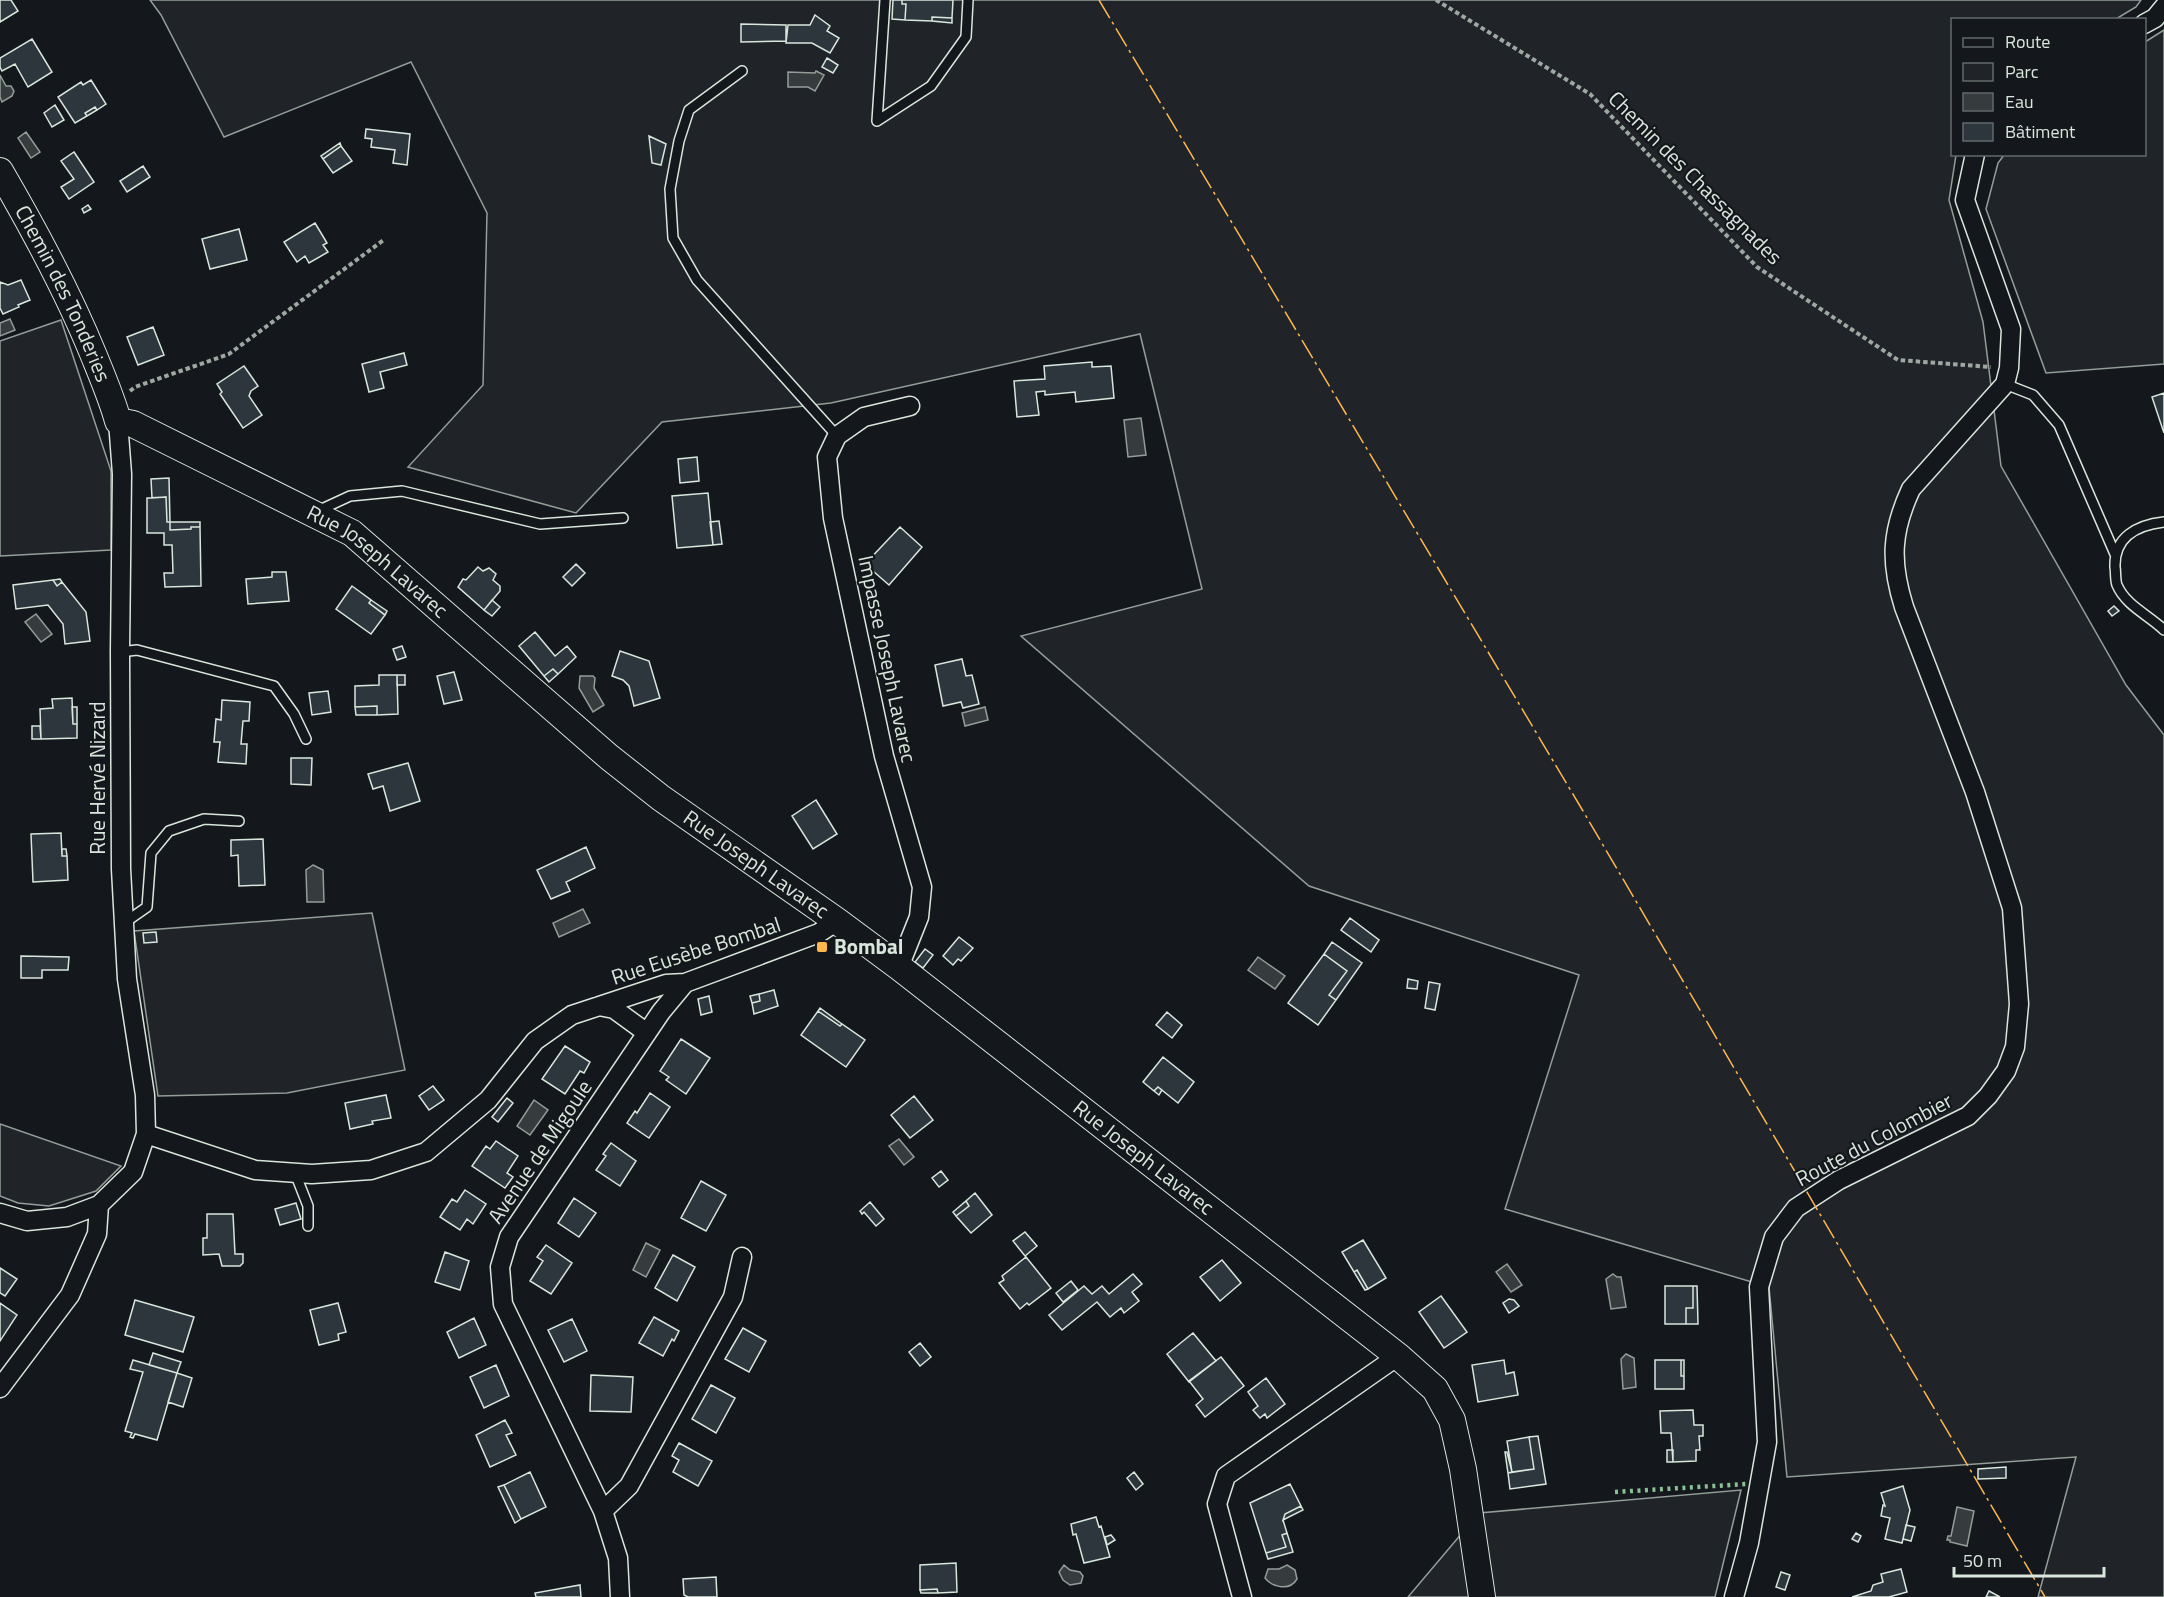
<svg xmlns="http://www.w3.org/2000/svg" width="2164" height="1597" font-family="'Titillium Web',sans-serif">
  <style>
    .green { fill: #202428; stroke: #939e99; stroke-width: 1.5 }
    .water { fill: #363b3e; stroke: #939e99; stroke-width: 1.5 }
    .building { fill: #2c363c; stroke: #d8e6dc; stroke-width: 1.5 }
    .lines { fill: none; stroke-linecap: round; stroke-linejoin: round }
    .lane-casing { stroke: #d8e6dc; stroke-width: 12 }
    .street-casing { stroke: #d8e6dc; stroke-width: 21 }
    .secondary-casing { stroke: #d8e6dc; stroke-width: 28 }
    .path { stroke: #9da8a2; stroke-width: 4; stroke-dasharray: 4.5 3; stroke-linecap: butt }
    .lane { stroke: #14181c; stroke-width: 9 }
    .street { stroke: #14181c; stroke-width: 18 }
    .secondary { stroke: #14181c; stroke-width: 26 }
    .hedge { stroke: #8ac095; stroke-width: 4.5; stroke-dasharray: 3 4.5; stroke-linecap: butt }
    .power { stroke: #ffb74d; stroke-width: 1.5; stroke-dasharray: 21 4.5 3 4.5; stroke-linecap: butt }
    .poi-dot { fill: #ffb74d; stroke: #14181c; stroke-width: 2 }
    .labels { text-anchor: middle; stroke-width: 4.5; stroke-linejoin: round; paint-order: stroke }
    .street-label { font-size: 21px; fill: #d8e6dc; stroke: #14181c }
    .poi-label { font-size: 21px; font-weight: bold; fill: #d8e6dc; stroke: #14181c; text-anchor: start }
  </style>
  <rect width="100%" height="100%" fill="#14181c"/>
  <path class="green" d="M150 0H2141L2136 7 2116 19 1952 20V154L1956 155 1949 200 1983 322 2001 466 2126 685 2164 735V1597H2038L2076 1457 1787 1477 1769 1287 1505 1209 1579 975 1309 886 1021 636 1202 589 1140 334 831 403 662 422 576 513 408 467 483 385 487 213 411 62 224 137 161 15Z
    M2164 30V364L2046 373 1986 209 1998 163 2004 155 2144 154 2145 42Z
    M61 320 111 471V550L0 556V341Z
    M372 913 405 1070 287 1093 158 1096 134 931Z
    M0 1124 121 1166 96 1191 49 1206 18 1203 0 1196Z
    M1741 1490 1715 1597H1408L1479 1513Z"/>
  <path class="water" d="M816 71 824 75 815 91 808 87H788V72L815 73Z
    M0 75 6 86H11L14 91 12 96 2 102 0 97Z
    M26 132 40 152 31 158 18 138Z
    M10 319 15 330 0 336V323Z
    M1141 418 1146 455 1128 457 1124 420Z
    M36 614 52 634 41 642 25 622Z
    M580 676H593L595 678 594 688 604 705 593 712 579 688Z
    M985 707 988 720 965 726 962 713Z
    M313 865 323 870 324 902H307L306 870Z
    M583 909 590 923 559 937 553 923Z
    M1258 957 1285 976 1275 989 1248 970Z
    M534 1100 548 1110 530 1135 517 1126Z
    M899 1139 914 1157 904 1165 889 1146Z
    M646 1243 660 1250 646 1277 633 1270Z
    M1507 1264 1522 1285 1511 1292 1496 1272Z
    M1613 1274 1617 1277H1621L1626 1307 1611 1309 1606 1279Z
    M1626 1354 1634 1358 1636 1387 1623 1389 1621 1359Z
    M1957 1507 1974 1511 1967 1546 1950 1542V1540H1947L1948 1536H1951Z
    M1064 1565 1070 1570 1080 1572 1083 1576 1081 1583 1070 1585 1063 1580 1059 1572Z
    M1287 1565 1295 1570 1297 1579C1290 1591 1273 1588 1265 1578L1268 1569H1279Z"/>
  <path class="building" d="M0 0H11L18 11 0 22Z
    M893 0H902V4H906L905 20 892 19Z
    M902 0H953L952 18 932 17V21L905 20 906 4H902Z
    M815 15 830 26 827 31 839 38 830 53 812 43H786L788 25H810Z
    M932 17 952 18V23L932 21Z
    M741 24 786 25V41L741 42Z
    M32 39 52 72 28 87 15 64 2 71 0 67V58Z
    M827 58 838 65 833 73 822 67Z
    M91 80 106 104 97 110 95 107 85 113 87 116 75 123 58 97 81 82 83 85Z
    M55 105 64 120 52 127 44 113Z
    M95 107 97 110 87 116 85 113Z
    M366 129 410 134 407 165 393 163 395 150 371 147 372 139 365 138Z
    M649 136 666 144 661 165 652 163Z
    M340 143 341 146 323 159 321 156Z
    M341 146 352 161 333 173 323 159Z
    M74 152 94 182 69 199 61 187 74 179 61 161Z
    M143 166 150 177 127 192 120 181Z
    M88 205 91 209 84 213 82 209Z
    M315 223 327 243 323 245 328 252 309 263 305 256 297 262 284 242Z
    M239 229 247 260 210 269 202 239Z
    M21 280 30 300 18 305 19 307 3 314 0 308V282L8 285Z
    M153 327 164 355 138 365 127 337Z
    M404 353 407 365 380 372 384 388 369 392 362 364Z
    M1092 362V367L1111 366 1114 398 1076 402 1075 392 1045 395V391L1036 392 1039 415 1017 417 1014 381 1045 379 1044 366Z
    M244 366 258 386 251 391 249 396 262 415 243 428 220 394 222 392 217 384Z
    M2164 393V433L2152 397Z
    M697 457 699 481 680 483 678 459Z
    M169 478 170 522H167L166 497 152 498 151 479Z
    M708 493 713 545 677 548 672 496Z
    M166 497 167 522H170V530L191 529V527H200L201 586 165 587 164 573H173L172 545H164V533H147V498Z
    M719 521 722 544 713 545 710 522Z
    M170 522H200V527H191V529L170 530Z
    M900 527 922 547 889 585 865 564Z
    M576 564 585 573 572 586 563 577Z
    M478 567 483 571 489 568 496 574 493 580 500 586V591L484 610 458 587 463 579 466 580Z
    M272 572H286L289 601 248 604 246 579 272 577Z
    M60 579 62 582 57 586 53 580Z
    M53 580 57 586 62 582 86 612 90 641 65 644 63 624 48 605 16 609 13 585Z
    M352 586 371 600 369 603 385 615 371 634 336 609Z
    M371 600 387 611 385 615 369 603Z
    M492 600 500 607 492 616 484 610Z
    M2114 606 2119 611 2112 616 2108 611Z
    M535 632 555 656 567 646 576 657 558 674 553 669 544 676 519 646Z
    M402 646 406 657 397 660 393 649Z
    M620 651 649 661 660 698 634 706 629 686 623 680 612 676Z
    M962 659 966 676 972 675 979 704 963 708 961 702 943 706 935 665Z
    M553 669 558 674 549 682 544 676Z
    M454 672 462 700 444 704 437 676Z
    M379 675H397L398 714 377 715V706L355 707V686L379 685Z
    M397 675H405V685H397Z
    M328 691 331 712 312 715 309 693Z
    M72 698 73 724H77V738L41 739 40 709 53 708 52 699Z
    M222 700 250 702 249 721H243L241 744H247L246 764 218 762 220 742H214L216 719 221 720Z
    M377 706V715H356L355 707Z
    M72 707H77V724H73Z
    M32 726H40L41 739H32Z
    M291 758H312L311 785 291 784Z
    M408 763 420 801 390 811 383 786 373 789 368 774Z
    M816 800 837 834 813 849 792 816Z
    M61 833 62 856H67L68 880 33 882 31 834Z
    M263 839 265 885 239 886 238 855 231 856V840Z
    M586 847 595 868 566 882 570 891 551 899 537 870Z
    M62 849H66L67 856H62Z
    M1350 918 1379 940 1371 952 1341 930Z
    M156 932 157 942 144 943 143 933Z
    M959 937 973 948 961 961 958 959 953 965 943 956Z
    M1332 942 1362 963 1336 1000 1329 995 1347 971 1324 954Z
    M925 949 933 955 923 968 915 962Z
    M1324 954 1347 971 1329 995 1336 1000 1318 1025 1288 1003Z
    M21 956 69 957 68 970H42V978H21Z
    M1408 979 1418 981 1417 989 1407 988Z
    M1429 982 1440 984 1435 1010 1425 1008Z
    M774 990 778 1006 754 1014 752 1003 760 1001 759 994Z
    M759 994 760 1001 752 1003 750 996Z
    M709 996 712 1012 701 1015 698 999Z
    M820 1008 842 1024 840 1026 818 1011Z
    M818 1011 840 1026 842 1024 865 1040 846 1067 801 1035Z
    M1167 1012 1182 1025 1172 1038 1156 1025Z
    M681 1039 710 1058 686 1094 666 1080 669 1077 660 1071Z
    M565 1046 590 1062 584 1073 580 1071 565 1094 542 1079Z
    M1163 1057 1194 1082 1178 1103 1158 1087 1154 1091 1143 1082Z
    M433 1086 444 1100 429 1110 419 1096Z
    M1158 1087 1162 1090 1159 1095 1154 1091Z
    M650 1093 670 1107 649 1138 627 1123 635 1111 637 1113Z
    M386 1095 391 1118 372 1121 373 1124 350 1129 345 1103Z
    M914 1096 933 1120 910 1138 891 1115Z
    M507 1098 513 1103 498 1122 492 1117Z
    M496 1141 518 1156 507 1173 513 1177 505 1188 472 1166 486 1146 490 1149Z
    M611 1143 636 1161 620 1186 596 1170 606 1156 603 1154Z
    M941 1171 948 1180 939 1187 932 1178Z
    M701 1181 726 1195 706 1231 681 1218Z
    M465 1190 486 1204 473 1224 467 1219 460 1230 440 1217 452 1199 457 1202Z
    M975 1193 992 1215 971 1233 956 1216 969 1206 966 1201Z
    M574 1198 596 1213 579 1237 558 1223Z
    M966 1201 969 1206 956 1216 953 1212Z
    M870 1202 884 1219 876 1226 864 1212 862 1214 860 1211Z
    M296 1203 301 1219 280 1225 275 1209Z
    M207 1214H233L235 1254H243V1263L240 1266H222L219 1254 203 1255V1238H207Z
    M1025 1232 1037 1246 1025 1256 1013 1241Z
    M1363 1240 1386 1278 1368 1289 1357 1270 1354 1272 1342 1252Z
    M546 1245 572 1263 551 1294 530 1281 543 1261 537 1257Z
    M445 1252 469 1261 460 1290 435 1282Z
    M673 1255 695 1267 677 1301 655 1288Z
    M1026 1257 1051 1288 1029 1305 1027 1303 1020 1309 999 1283 1004 1280 1002 1276Z
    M1222 1260 1241 1283 1220 1301 1200 1277Z
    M0 1268 17 1279 5 1296 0 1293Z
    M1357 1270 1368 1289 1365 1290 1354 1272Z
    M1133 1274 1142 1284 1132 1292 1139 1301 1124 1313 1121 1308 1110 1317 1097 1302 1062 1330 1049 1315 1084 1286 1092 1294 1102 1286 1109 1294Z
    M1071 1281 1078 1290 1063 1302 1056 1293Z
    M1665 1286H1693V1308H1686V1324H1665Z
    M1693 1286H1697L1698 1324H1686V1308H1693Z
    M1441 1296 1467 1332 1444 1348 1419 1312Z
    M1509 1299 1514 1300 1519 1306 1509 1313 1503 1303Z
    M135 1300 194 1317 183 1352 125 1335Z
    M0 1303 17 1315 0 1341Z
    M338 1303 346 1332 338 1334 339 1340 319 1345 310 1310Z
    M654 1317 679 1331 674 1341 672 1339 663 1356 639 1343Z
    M474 1318 486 1345 459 1358 447 1332Z
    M572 1319 587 1351 564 1362 548 1330Z
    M743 1328 766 1341 749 1372 725 1359Z
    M1193 1333 1216 1361 1189 1382 1167 1354Z
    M920 1343 931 1357 920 1366 909 1352Z
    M153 1353 181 1362 177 1373 149 1365Z
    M1221 1357 1244 1386 1205 1417 1196 1405 1203 1399 1189 1381Z
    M133 1360 177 1373 157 1440 135 1434 133 1438 130 1437 132 1433 125 1431 143 1372 130 1369Z
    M1504 1360 1506 1374 1514 1372 1518 1395 1478 1402 1472 1365Z
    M1655 1360H1681V1376H1684V1389H1655Z
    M1681 1360H1684V1376H1681Z
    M496 1365 509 1396 484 1408 470 1377Z
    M177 1373 192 1378 183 1407 168 1402Z
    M591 1375 633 1377 631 1412 590 1411Z
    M1266 1378 1285 1404 1267 1418 1265 1414 1260 1418 1253 1410 1258 1406 1248 1392Z
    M711 1385 735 1398 716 1433 692 1419Z
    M1693 1410 1694 1425H1703V1436H1699L1700 1450H1696V1461L1673 1462 1671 1433H1661L1660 1411Z
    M505 1420 512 1433 506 1435 516 1455 490 1467 476 1435Z
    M1538 1436 1546 1484 1510 1489 1508 1473 1534 1469 1529 1437Z
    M1529 1437 1534 1469 1512 1472 1507 1441Z
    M679 1443 712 1461 698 1486 673 1472 679 1460 672 1456Z
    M1667 1450H1673V1462H1667Z
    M1505 1452H1507L1512 1472 1508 1473Z
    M2006 1467V1478L1978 1479V1469Z
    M530 1472 546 1507 521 1519 504 1485Z
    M1134 1472 1143 1484 1136 1490 1127 1478Z
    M1290 1484 1301 1506 1285 1514 1283 1520 1287 1533 1282 1535 1286 1547 1266 1553 1250 1503Z
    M504 1485 521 1519 515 1523 498 1487Z
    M1903 1486 1910 1510 1902 1543 1885 1539 1890 1518 1881 1516 1883 1505 1885 1506 1881 1493Z
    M1301 1506 1303 1510 1283 1520 1285 1514Z
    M1096 1517 1099 1527 1101 1526 1110 1557 1084 1563 1076 1534 1073 1535 1071 1524Z
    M1906 1525 1915 1527 1911 1541 1903 1539Z
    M1287 1533 1293 1552 1268 1559 1266 1553 1286 1547 1282 1535Z
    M1856 1533 1861 1536 1858 1542 1852 1539Z
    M1111 1535 1115 1540 1107 1545 1105 1537Z
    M956 1563 957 1592 938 1593 937 1589 920 1590V1565Z
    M1901 1569 1907 1592 1889 1597H1852L1871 1591 1873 1585 1883 1582 1881 1574Z
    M1781 1572 1790 1575 1785 1590 1776 1587Z
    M716 1577 717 1597H688L684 1595 683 1579Z
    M580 1585 581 1597H536L535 1593Z
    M937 1589 938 1593H921L920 1590Z
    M1989 1591 2000 1597H1986Z"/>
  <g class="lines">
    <defs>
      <path id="lane" d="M742 71 689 110 679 141 670 189 673 238 697 280 837 436
        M877 121 931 86 966 37 968 0
        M877 121 885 0
        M2005 384 2033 395 2059 425 2115 554
        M321 514 324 508 350 496 402 491 540 524 623 518
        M2164 522C2137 525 2114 537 2115 567 2116 572 2115 580 2117 585 2126 606 2149 615 2164 630
        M120 652 137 650 274 686 294 714 306 739
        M124 923 147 907 151 853 169 831 204 819 239 821
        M295 1173 308 1206V1226"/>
      <path id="street" d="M2144 24 2155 18 2164 7
        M899 967 919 917 922 887 884 756 833 518 827 457 837 436 864 417 910 406
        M599 1006 614 1009 647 1033
        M146 1134 255 1170 312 1174 371 1170 426 1152 488 1100 535 1041 572 1015 666 984 685 983 819 933 837 921
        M0 1213 27 1221 67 1217 99 1205 133 1172 146 1134 145 1095 127 979 121 869 120 652 122 474 118 421
        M0 1388 70 1295 97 1234 99 1205
        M603 1511 629 1486 733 1297 742 1257
        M620 1597 618 1558 603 1511 503 1304 500 1267 509 1237 661 1012 685 983
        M1242 1597 1217 1504 1226 1476 1398 1356
        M1734 1597 1749 1543 1767 1442 1759 1287 1774 1237 1796 1208 1839 1180 1968 1116 1988 1096 2006 1071 2015 1047 2019 1004 2012 908 1975 792 1904 607C1890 562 1891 532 1911 489L2005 384 2009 368 2011 329 1965 200 1975 154"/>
      <g id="secondary">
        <path id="s1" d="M0 171C35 231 68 292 94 356 103 378 112 399 118 421L133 424 352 533 609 757 661 798 837 921 899 967 1398 1356 1435 1389 1452 1420 1463 1469 1482 1597"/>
      </g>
    </defs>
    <use href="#lane" class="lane-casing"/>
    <use href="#street" class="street-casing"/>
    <use href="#secondary" class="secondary-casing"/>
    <path class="path" d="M1436 0 1590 94 1757 267 1898 360 1991 367
      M130 391 135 387 229 354 385 239"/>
    <use href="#lane" class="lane"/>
    <use href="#street" class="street"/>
    <use href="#secondary" class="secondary"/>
    <path class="hedge" d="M1615 1492 1747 1484"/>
    <path class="power" d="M1099 0 1583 811 2045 1597"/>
  </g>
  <rect class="poi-dot" x="816" y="941" width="12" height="12" rx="3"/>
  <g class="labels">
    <g class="street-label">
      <text transform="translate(1695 178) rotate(45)" y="7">Chemin des Chassagnades</text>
      <text dy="7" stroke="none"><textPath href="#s1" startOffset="138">Chemin des Tonderies</textPath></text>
      <text dy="7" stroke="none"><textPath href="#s1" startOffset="574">Rue Joseph Lavarec</textPath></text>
      <text transform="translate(887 659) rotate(78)" y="7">Impasse Joseph Lavarec</text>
      <text transform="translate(98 778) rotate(-90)" y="7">Rue Hervé Nizard</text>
      <text dy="7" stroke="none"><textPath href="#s1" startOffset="1060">Rue Joseph Lavarec</textPath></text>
      <text transform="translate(696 951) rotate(-18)" y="7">Rue Eusèbe Bombal</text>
      <text transform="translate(1874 1140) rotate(-28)" y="7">Route du Colombier</text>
      <text transform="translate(540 1152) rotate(-56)" y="7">Avenue de Migoule</text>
      <text dy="7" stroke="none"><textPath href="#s1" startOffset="1546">Rue Joseph Lavarec</textPath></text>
    </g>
    <g class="poi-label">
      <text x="834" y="954">Bombal</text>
    </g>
  </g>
  <rect x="1951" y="18" width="195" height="138" fill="#14181c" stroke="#626a69" stroke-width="1.5"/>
  <rect x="1963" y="38" width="30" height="9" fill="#14181c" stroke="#626a69" stroke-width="1.5"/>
  <text x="2005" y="48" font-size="18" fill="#d8e6dc">Route</text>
  <rect x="1963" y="63" width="30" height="18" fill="#202428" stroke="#626a69" stroke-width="1.5"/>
  <text x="2005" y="78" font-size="18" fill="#d8e6dc">Parc</text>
  <rect x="1963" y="93" width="30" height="18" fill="#363b3e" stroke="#626a69" stroke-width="1.5"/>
  <text x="2005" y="108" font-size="18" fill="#d8e6dc">Eau</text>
  <rect x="1963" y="123" width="30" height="18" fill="#2c363c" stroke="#626a69" stroke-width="1.5"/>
  <text x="2005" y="138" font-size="18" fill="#d8e6dc">Bâtiment</text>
  <path d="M1954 1567v9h150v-9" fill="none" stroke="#d8e6dc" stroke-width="3"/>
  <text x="1963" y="1567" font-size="18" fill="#d8e6dc" stroke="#14181c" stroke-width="4.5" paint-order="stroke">50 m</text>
</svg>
